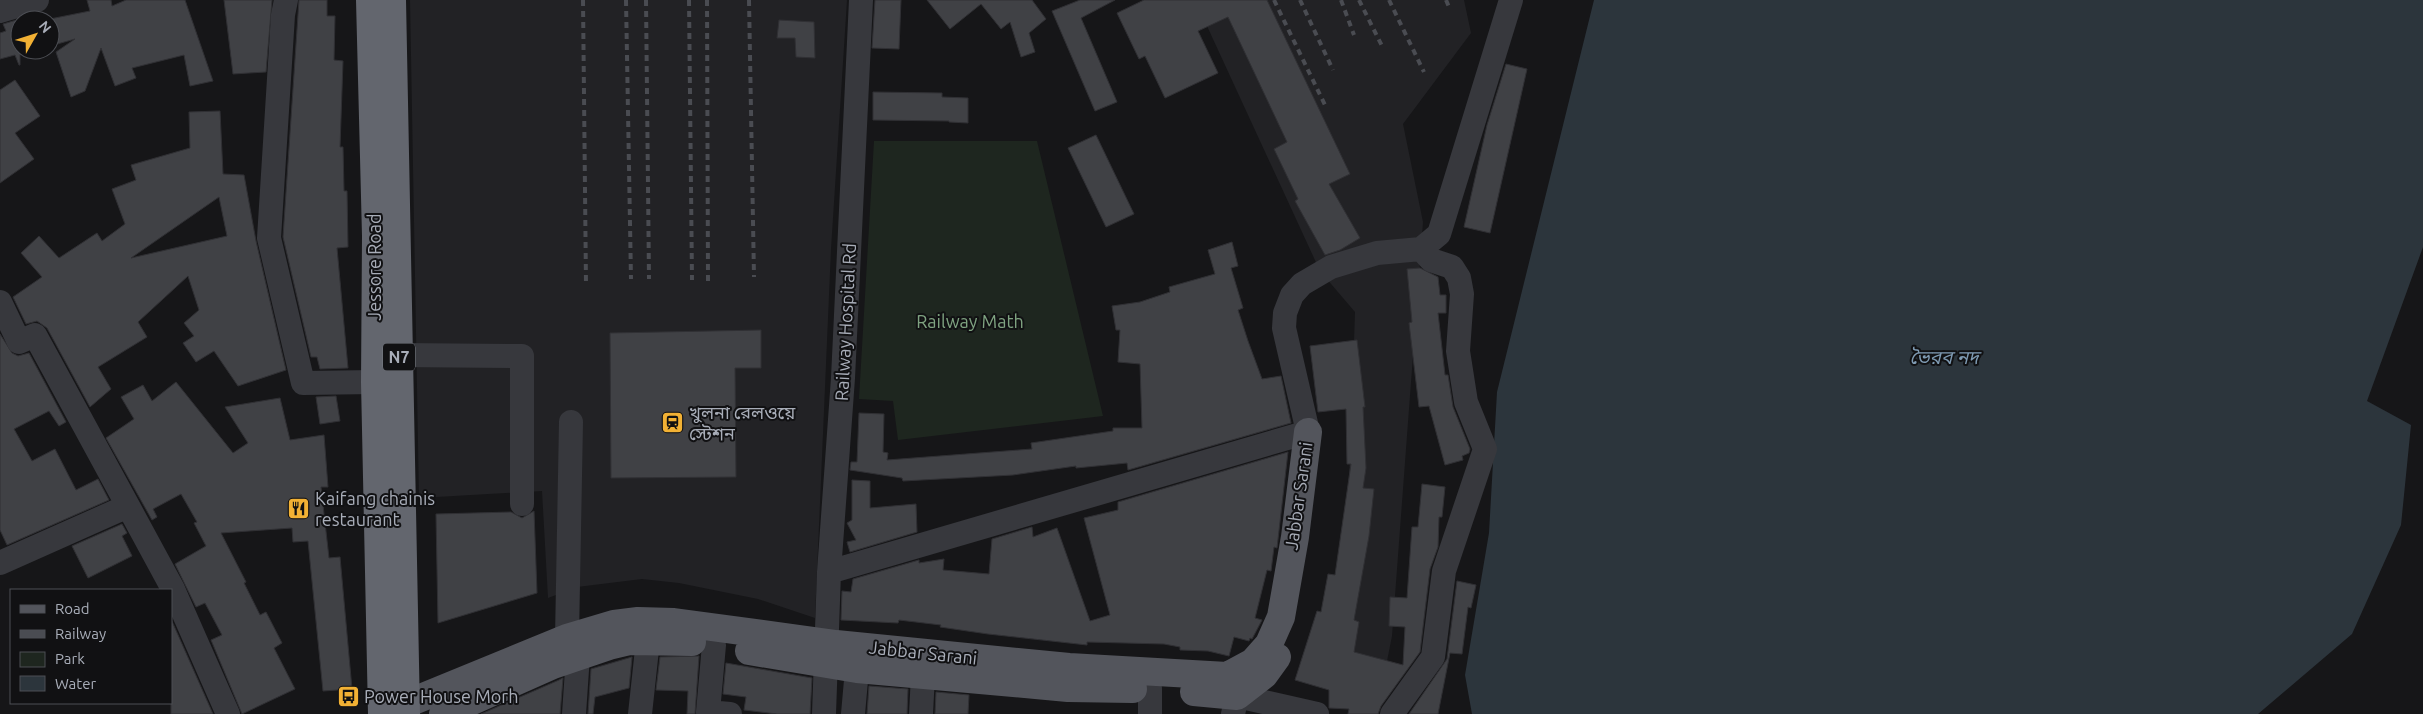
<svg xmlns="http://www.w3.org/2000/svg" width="2423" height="714" font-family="Ubuntu,'Noto Sans Bengali',sans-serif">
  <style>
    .built { fill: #222225 }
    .green { fill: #1e261f }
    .water { fill: #2c353c }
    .building { fill: #404145; stroke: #303034; fill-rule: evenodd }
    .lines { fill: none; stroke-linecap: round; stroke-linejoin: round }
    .minor { stroke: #37383d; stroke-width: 24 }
    .major { stroke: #53555c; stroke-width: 28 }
    .highway { stroke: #63666e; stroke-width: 28 }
    .rail { stroke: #4a4c52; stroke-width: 4; stroke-dasharray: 6 5; stroke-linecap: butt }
    .labels { text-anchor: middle; stroke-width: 4; stroke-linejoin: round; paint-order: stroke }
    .shield { fill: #111113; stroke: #7b7e86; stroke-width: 1 }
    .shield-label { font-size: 16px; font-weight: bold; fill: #a8adb8 }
    .street-label { font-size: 18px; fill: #a8adb8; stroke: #111113 }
    .park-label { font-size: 18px; fill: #7fa381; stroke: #111113 }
    .poi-label { font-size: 18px; fill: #a8adb8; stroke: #111113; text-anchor: start }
    .water-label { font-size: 19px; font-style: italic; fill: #7f9bb3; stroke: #111113 }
  </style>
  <rect width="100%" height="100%" fill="#161618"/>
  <path class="built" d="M410 0H847L831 249 815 618 758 599 679 583 642 579 577 587 548 598 542 491 419 498Z
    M1195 0H1464L1471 33 1403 124 1423 222 1392 636 1380 696 1334 681 1350 459 1355 312 1320 271Z"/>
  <path class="green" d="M874 141H1037L1103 416 898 440 893 401 859 399Z"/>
  <path class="water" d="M1594 0H2423V247L2367 401 2411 425 2401 525 2352 634 2258 714H1472L1465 675 1489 533 1497 392Z"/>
  <path class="building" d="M87 0H111L112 6 126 0H185L213 81 190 86 184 55 132 68 136 78 115 86 101 48 85 91 71 97 56 52 75 39 50 46V19L90 11Z
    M224 0H272L266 72 233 74Z
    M299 0H327V16H335L334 60 343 61 340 147H343L344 191H347L348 247 337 248 348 368 320 369 317 357H311L283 237Z
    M875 0H901L899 49 872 48Z
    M927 0H1032L1046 19 1029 33 1035 52 1021 57 1010 22 1001 29 981 4 950 29Z
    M1080 0H1115L1081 18 1117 102 1095 111 1052 11Z
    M1144 0H1267L1350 174 1329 184 1360 238 1340 250 1325 255 1295 201 1298 199 1274 149 1287 142 1228 17 1198 31 1218 73 1165 98 1145 56 1139 59 1117 13Z
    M20 19V65H19L15 55 0 59V33L6 31 3 24Z
    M779 20 814 22 815 58 796 57 795 38H777Z
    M1506 64 1527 69 1490 233 1464 227 1487 125Z
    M15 80 40 116 15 133 34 159 0 183V90Z
    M873 92 942 93V97L968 98V123L949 122V121L873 120Z
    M220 111 223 174 244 175 256 241 286 370 238 386 214 351 196 362 183 343 194 336 184 323 199 310 188 276 138 322 147 337 98 367 111 389 90 407 47 328 37 321 26 324 13 297 42 277 21 253 39 236 59 258 97 233 102 241 125 224 112 189 136 180 131 165 190 148 189 112ZM219 197 227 236 131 258Z
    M1096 135 1134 214 1106 227 1068 148Z
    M1232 242 1238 266 1231 268 1243 308 1238 310 1248 341 1262 379 1281 376 1291 423 1128 470 1127 463 1076 468V466L1013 475 903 481 902 478 850 470 851 462H857L859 413 884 414 883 452 888 453 887 460 1032 449 1031 443 1113 431V428H1142L1140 364 1118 362 1120 330H1116L1112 306 1140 302 1170 292 1169 287 1215 274 1208 250Z
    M1420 268 1438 277 1440 295H1446V313H1438L1445 375H1448L1453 407 1470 449 1469 453 1462 456 1463 460 1445 465 1429 406 1419 407 1409 323 1412 322 1407 269Z
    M761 330V368H735L736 477 611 478 610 333Z
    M0 334 12 353 18 356 29 353 66 422 59 426 49 411 14 429 32 461 55 449 76 490 98 479 109 500 7 545 0 530Z
    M1357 340 1365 407H1363L1366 468 1363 488 1374 489 1369 536 1354 620 1359 622 1354 652 1403 665 1405 627 1389 626 1390 597 1407 598 1412 527H1418L1422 484 1445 487 1442 517H1439L1438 547 1430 569 1420 652 1381 706 1378 714H1348L1349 709 1329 708V690L1295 680 1317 611 1321 612 1328 574 1335 575 1351 464H1347L1346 409 1318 412 1310 346Z
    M176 382 233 453 248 443 225 407 280 398 290 440 324 435 328 487H321L329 558 340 557 352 689 323 691 308 541 293 542 292 528 221 533 246 582 244 583 260 615 266 612 282 643 274 648 295 689 242 714 211 640 222 635 205 603 196 607 175 564 206 546 194 523 197 522 181 494 153 509 157 517 152 520 106 438 134 419 121 397 143 385 152 401Z
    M336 396 340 421 320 424 316 397Z
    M1288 452 1277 548 1274 547 1271 571 1267 570 1255 618 1262 620 1252 639 1250 638 1249 641 1234 637 1229 656 1208 651 1180 650V647L1164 644 1087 642V645L988 634 940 627 941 625 899 620 898 623 841 620 842 591 851 592 853 579 919 560V563L944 559 943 570 989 574 992 539 1032 527 1033 537 1057 528 1090 621 1110 615 1084 518 1118 510V502Z
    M852 480 870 481V508L916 504 917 532 850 552 847 542 856 540 847 523 852 520Z
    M534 511 537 593 438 623 436 514 511 512 522 518Z
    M122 524 127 533 122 536 132 556 88 578 72 546Z
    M1457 581 1476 585 1471 608 1468 607 1462 654 1450 653 1438 714H1409L1447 659Z
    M171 619 213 714H171Z
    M699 656 695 714H687L688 691 656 690 660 657Z
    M632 657 629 688 595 697 593 714H588L591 669Z
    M726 663 812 678 810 714H777L744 710 746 697 723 694Z
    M563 678 560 714H481L559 680Z
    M869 686 908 689 907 714H867Z
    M936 692 969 695 968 714H935Z"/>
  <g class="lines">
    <path class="minor" d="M286 0 283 15 269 238 303 383 375 382
      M0 11 37 0
      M0 302 19 342 35 335 128 506 0 563
      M399 355 522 356V504
      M128 506 173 589 228 714
      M829 572 1308 432 1284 328 1285 313 1292 295 1302 284 1331 267 1377 253 1421 249 1439 234 1511 0
      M567 638 571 422
      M714 645 708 712 730 714
      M574 714 578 655
      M640 714 648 640
      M824 714 829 572 843 378 861 0
      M853 714 857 669
      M921 714 923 675
      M1150 714V689
      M1233 714 1237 696 1317 714
      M1392 714 1433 657 1444 571 1485 449 1466 402 1458 351 1462 294 1459 278 1452 267 1431 260 1421 249"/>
    <path class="major" d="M749 651 857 669 1068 688 1133 689
      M1194 692 1237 696 1264 675 1277 657
      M406 704 567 638 614 624 638 621 674 622 836 644 1069 667 1227 676 1253 662 1269 644 1281 617 1295 537 1308 432
      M443 714 553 665 609 646 630 641 692 642"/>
    <path class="highway" d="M370 0 376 236 375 382 382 714
      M392 0 406 714"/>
    <path class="rail" d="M583 0 586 285
      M626 0 631 279
      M646 0 649 279
      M689 0 692 280
      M707 0 708 281
      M749 0 754 277
      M1274 0 1325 105
      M1300 0 1333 70
      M1341 0 1354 35
      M1359 0 1383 48
      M1389 0 1424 72
      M1446 0 1449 7"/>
  </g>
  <defs>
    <symbol id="station-square" viewBox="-11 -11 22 22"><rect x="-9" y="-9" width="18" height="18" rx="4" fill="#f2b134" stroke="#111113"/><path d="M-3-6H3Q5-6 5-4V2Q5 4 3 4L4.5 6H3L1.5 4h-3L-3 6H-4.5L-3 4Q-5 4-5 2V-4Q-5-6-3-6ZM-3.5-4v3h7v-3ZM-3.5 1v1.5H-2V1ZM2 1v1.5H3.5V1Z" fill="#111"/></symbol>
    <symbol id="restaurant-square" viewBox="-11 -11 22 22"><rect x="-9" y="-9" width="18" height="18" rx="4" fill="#f2b134" stroke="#111113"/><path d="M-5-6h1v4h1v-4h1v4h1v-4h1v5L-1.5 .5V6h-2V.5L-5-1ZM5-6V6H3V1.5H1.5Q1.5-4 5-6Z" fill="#111"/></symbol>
    <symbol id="bus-square" viewBox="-11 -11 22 22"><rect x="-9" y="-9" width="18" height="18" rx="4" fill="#f2b134" stroke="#111113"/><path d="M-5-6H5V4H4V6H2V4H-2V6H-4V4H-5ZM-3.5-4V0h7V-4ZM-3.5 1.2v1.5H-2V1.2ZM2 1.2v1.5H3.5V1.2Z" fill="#111"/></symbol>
  </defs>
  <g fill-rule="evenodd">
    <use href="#station-square" x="660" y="410" width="25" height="25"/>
    <use href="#restaurant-square" x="286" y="496" width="25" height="25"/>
    <use href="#bus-square" x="336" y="684" width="25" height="25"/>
  </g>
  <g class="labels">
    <rect class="shield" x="383" y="343.5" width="32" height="27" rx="4"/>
    <g class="shield-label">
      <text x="399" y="363">N7</text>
    </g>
    <g class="street-label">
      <text transform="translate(375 267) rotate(-90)" y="6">Jessore Road</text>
      <text transform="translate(846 322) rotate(-87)" y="6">Railway Hospital Rd</text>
      <text transform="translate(1299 496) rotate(-82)" y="6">Jabbar Sarani</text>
      <text transform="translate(923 653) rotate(6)" y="6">Jabbar Sarani</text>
    </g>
    <g class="park-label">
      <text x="970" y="328">Railway Math</text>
    </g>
    <g class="poi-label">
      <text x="689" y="419">খুলনা রেলওয়ে<tspan x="689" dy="21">স্টেশন</tspan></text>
      <text x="315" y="505">Kaifang chainis<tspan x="315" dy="21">restaurant</tspan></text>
      <text x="364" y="703">Power House Morh</text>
    </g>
    <g class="water-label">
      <text x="1944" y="364">ভৈরব নদ</text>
    </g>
  </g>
  <rect x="10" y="589" width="162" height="115" fill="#111113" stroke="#4d4f55"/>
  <rect x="20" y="605" width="25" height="8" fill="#53555c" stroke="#4d4f55"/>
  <text x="55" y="614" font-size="15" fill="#a8adb8">Road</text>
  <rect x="20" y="630" width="25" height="8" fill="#4a4c52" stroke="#4d4f55"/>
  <text x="55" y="639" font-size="15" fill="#a8adb8">Railway</text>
  <rect x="20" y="652" width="25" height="15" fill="#1e261f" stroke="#4d4f55"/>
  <text x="55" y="664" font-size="15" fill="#a8adb8">Park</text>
  <rect x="20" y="676" width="25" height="15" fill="#2c353c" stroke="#4d4f55"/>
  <text x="55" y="689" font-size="15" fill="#a8adb8">Water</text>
  <g transform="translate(35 35) rotate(51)"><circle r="24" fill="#111113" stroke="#4d4f55"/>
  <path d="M0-4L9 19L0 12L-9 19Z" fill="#f2b134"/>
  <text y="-8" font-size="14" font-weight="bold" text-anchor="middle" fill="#a8adb8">N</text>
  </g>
</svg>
